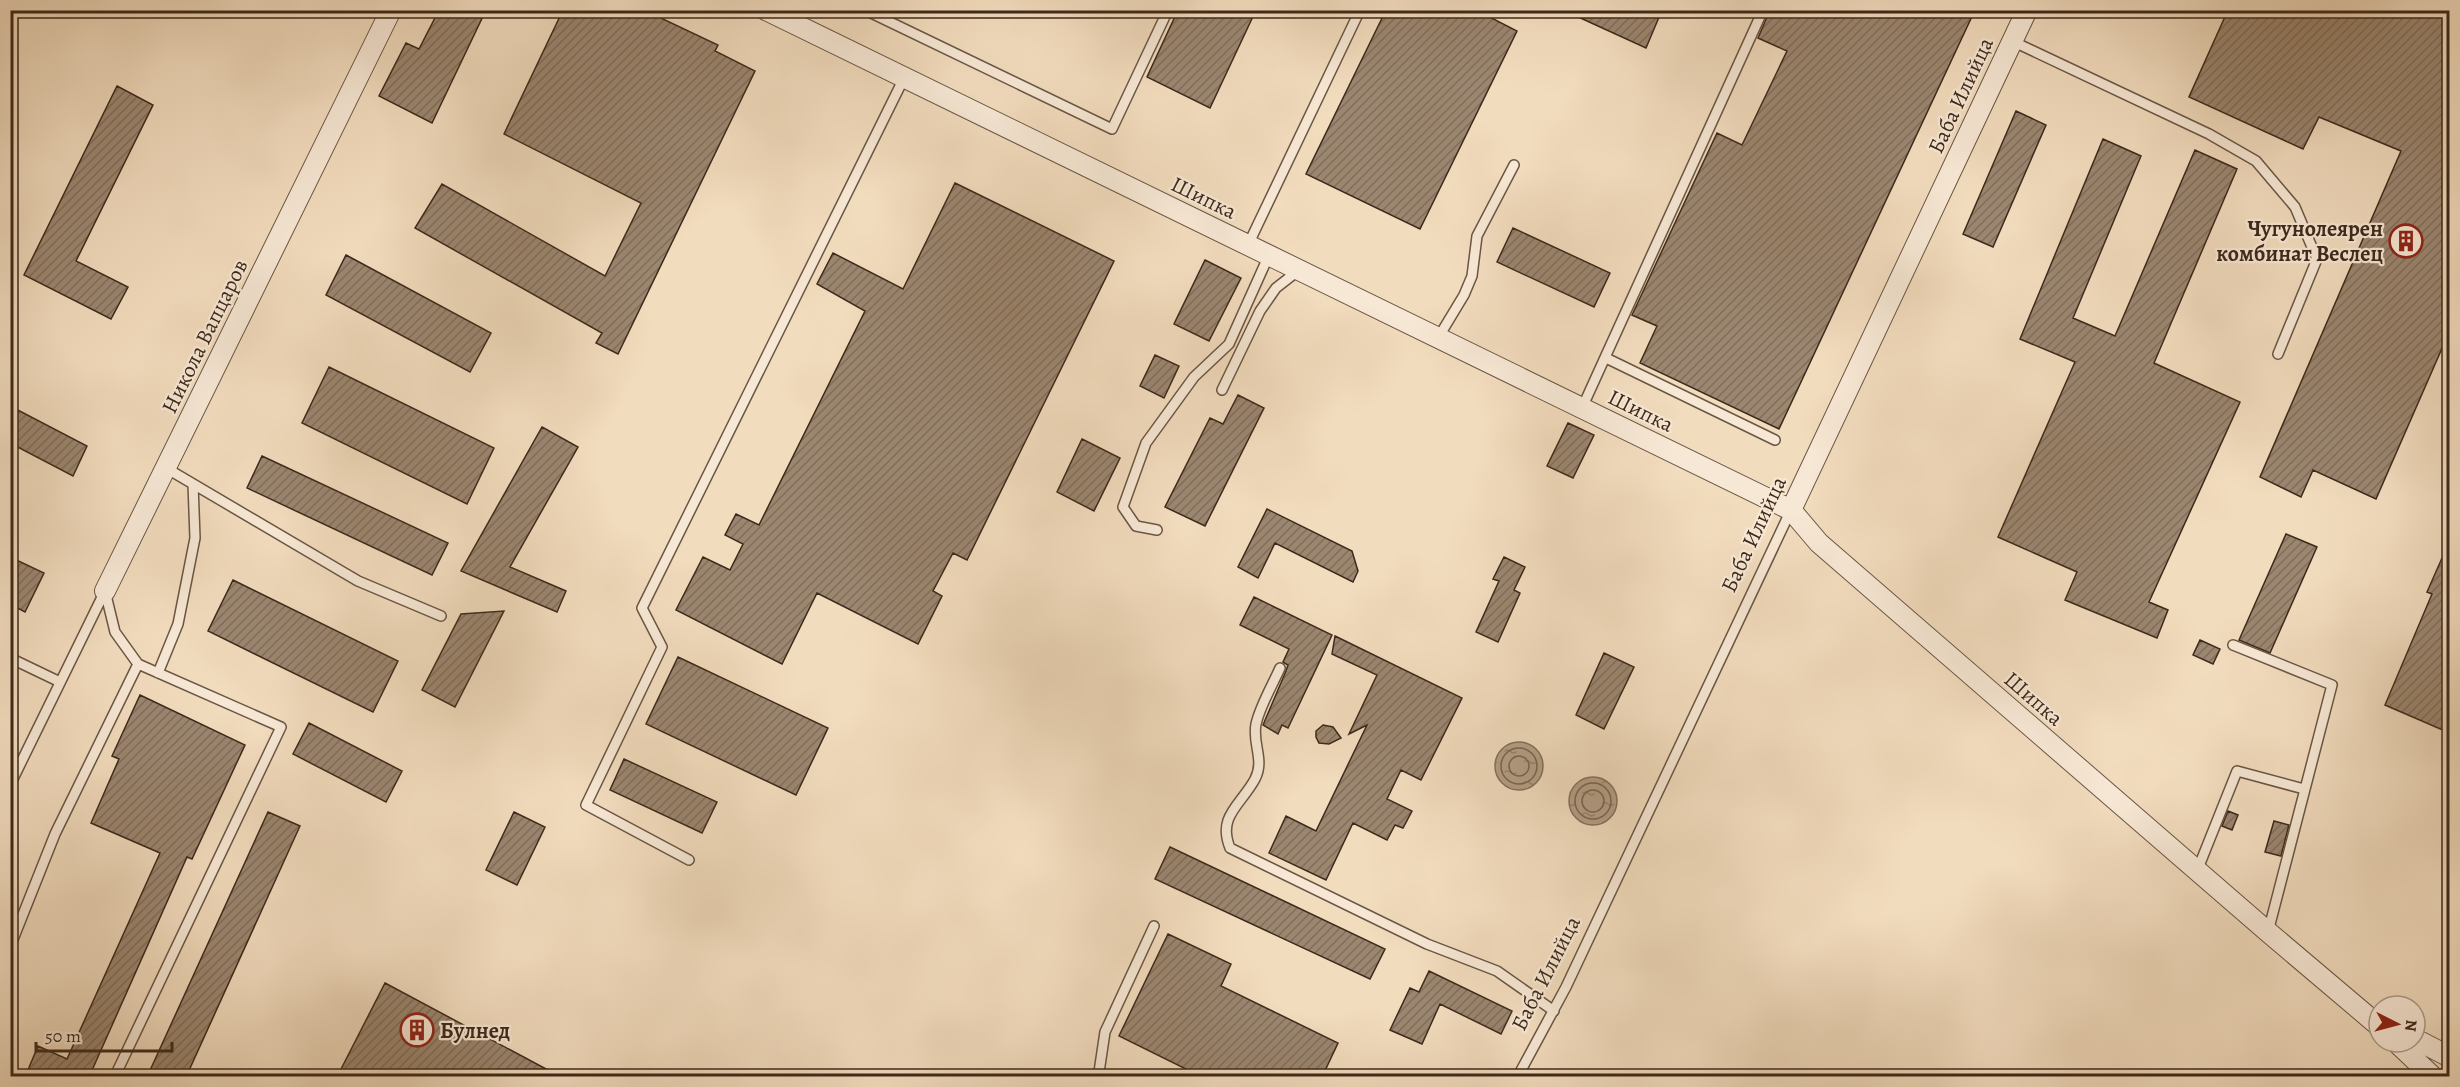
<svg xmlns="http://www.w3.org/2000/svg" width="2460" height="1087" font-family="Alegreya,serif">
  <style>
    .water { fill: url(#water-ripples); stroke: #84705c; stroke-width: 1.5 }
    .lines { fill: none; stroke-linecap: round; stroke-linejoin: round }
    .shore { stroke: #786451; stroke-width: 1.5 }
    .building { fill: url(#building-hatch); stroke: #3d291b; stroke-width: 1.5 }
    .lane-casing { stroke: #6a5644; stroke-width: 12 }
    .street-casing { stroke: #6a5644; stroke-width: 22 }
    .lane { stroke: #f7e8d5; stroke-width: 9 }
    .street { stroke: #f7e8d5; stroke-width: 20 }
    .labels { text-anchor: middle; stroke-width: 4.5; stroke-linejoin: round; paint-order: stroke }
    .street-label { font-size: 22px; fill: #3d291b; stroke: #f7e8d5 }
    .poi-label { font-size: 22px; font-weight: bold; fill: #3d291b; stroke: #f7e8d5; text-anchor: end }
  </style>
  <defs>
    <pattern id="water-ripples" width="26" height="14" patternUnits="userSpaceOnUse" patternTransform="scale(1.5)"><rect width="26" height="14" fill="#b49f87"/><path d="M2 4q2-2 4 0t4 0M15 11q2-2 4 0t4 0" fill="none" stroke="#94826e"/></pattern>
    <pattern id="building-hatch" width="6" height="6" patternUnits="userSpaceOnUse" patternTransform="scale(1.5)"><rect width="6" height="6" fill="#9b8670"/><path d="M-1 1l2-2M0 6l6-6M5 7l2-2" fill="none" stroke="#806e5b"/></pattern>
  </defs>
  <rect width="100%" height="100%" fill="#f2dcbe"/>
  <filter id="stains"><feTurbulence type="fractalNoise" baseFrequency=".00333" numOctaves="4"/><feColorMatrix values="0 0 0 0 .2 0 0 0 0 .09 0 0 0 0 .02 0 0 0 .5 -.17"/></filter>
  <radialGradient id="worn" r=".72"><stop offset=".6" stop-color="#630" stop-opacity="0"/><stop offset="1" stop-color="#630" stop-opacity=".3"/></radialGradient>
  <path class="water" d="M1495 766a24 24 0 1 1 48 0a24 24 0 1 1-48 0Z
    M1569 801a24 24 0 1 1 48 0a24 24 0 1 1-48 0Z"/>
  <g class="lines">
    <path class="shore" d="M1501 766a18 18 0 1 1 36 0a18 18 0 1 1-36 0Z
      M1509 766a10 10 0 1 1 20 0a10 10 0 1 1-20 0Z
      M1575 801a18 18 0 1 1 36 0a18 18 0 1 1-36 0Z
      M1582 801a11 11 0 1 1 22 0a11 11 0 1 1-22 0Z"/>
  </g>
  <path class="building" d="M439 10H486L432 123 379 96 406 43 419 49Z
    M563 10H644L718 45 715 51 755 71 618 354 596 343 602 333 415 228 442 184 605 276 641 203 504 134Z
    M1178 10H1256L1210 108 1147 77Z
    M1386 10H1476L1517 31 1420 229 1306 174Z
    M1563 10H1662L1646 48Z
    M1770 10H1975L1779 429 1640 363 1657 326 1632 315 1717 133 1742 145 1787 51 1758 38Z
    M2228 10H2450V330L2376 499 2313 470 2301 497 2260 477 2401 151 2319 117 2303 149 2189 97Z
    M117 86 153 105 76 261 128 287 111 319 24 275Z
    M2016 111 2046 125 1993 247 1963 234Z
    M2103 139 2141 156 2073 318 2115 336 2195 150 2237 169 2154 363 2240 402 2149 602 2168 610 2157 638 2065 600 2077 572 1998 537 2075 362 2020 339Z
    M955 183 1114 261 967 560 953 553 933 591 942 596 918 644 817 593 782 664 676 610 703 557 730 570 743 544 725 535 736 514 759 525 865 311 817 284 833 253 903 289Z
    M1513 228 1610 273 1594 307 1497 262Z
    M346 255 491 333 470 372 326 295Z
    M1205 260 1241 278 1209 341 1174 324Z
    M1155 355 1179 366 1164 398 1140 386Z
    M329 367 494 448 467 504 302 423Z
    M1238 395 1264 408 1205 526 1165 507 1210 418 1223 424Z
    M10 406 87 446 73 476 10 443Z
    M1568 423 1594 435 1573 478 1547 466Z
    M542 427 578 447 510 567 566 591 557 612 461 571Z
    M1082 439 1120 458 1094 511 1057 492Z
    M262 456 448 543 432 575 247 488Z
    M1267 509 1352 551 1358 571 1353 582 1275 543 1258 578 1238 567Z
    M2286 534 2317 547 2270 653 2239 640Z
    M2450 540V721L2445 731 2385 705 2432 594 2427 592Z
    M10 557 44 573 25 612 10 604Z
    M1504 557 1525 567 1514 590 1520 593 1498 642 1476 632 1499 581 1493 579Z
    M233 580 398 661 373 712 208 631Z
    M1254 597 1332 635 1288 728 1282 725 1278 734 1263 725 1286 671 1288 665 1283 662 1289 649 1240 625Z
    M504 611 455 707 422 690 461 614Z
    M1335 636 1462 698 1421 780 1401 770 1387 799 1412 811 1403 828 1395 825 1387 840 1353 823 1326 880 1269 853 1286 816 1316 831 1367 725 1349 734 1377 675 1332 654Z
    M2200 640 2220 649 2213 664 2193 655Z
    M1604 653 1634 667 1604 729 1576 715Z
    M678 657 828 728 796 795 646 724Z
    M140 695 245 745 192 859 187 857 89 1077H25L38 1046 67 1059 160 853 91 823 119 759 112 756Z
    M309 723 402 771 386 802 293 754Z
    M1323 725 1333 727 1341 738 1329 744 1319 743 1316 737V731Z
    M624 759 717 802 702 833 610 790Z
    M2228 811 2238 815 2232 830 2222 826Z
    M268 812 300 826 186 1077H147Z
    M514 812 545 827 517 885 486 870Z
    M2274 821 2289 825 2281 856 2265 852Z
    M1170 847 1385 949 1370 979 1155 879Z
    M1168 934 1231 964 1221 986 1338 1043 1322 1077H1202L1119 1036Z
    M1429 971 1512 1011 1501 1034 1440 1004 1422 1044 1390 1030 1410 988 1419 992Z
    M385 983 561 1077H337Z"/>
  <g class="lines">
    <defs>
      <path id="lane" d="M865 10 1112 129 1168 10
        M2012 41 2209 134 2256 161 2295 207 2317 259 2278 354
        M1248 245 1360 10
        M1438 338 1464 295 1472 276 1477 236 1514 165
        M1606 358 1775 440
        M1222 390 1260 311 1276 288 1299 270
        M1582 408 1763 10
        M166 468 358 581 441 616
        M1157 530 1136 526 1123 507 1146 443 1194 377 1229 344 1269 255
        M2233 645 2332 685 2268 932
        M10 658 60 682
        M1280 668C1272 686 1260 706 1256 724 1252 744 1265 760 1255 779 1241 805 1217 816 1230 848L1427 944 1497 971 1554 1011
        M158 673 178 624 195 538 193 484
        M10 785 105 591
        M689 860 586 805 662 647 642 608 904 78
        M2197 871 2237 771 2304 789
        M10 947 55 834 138 664 115 632 105 591
        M115 1076 281 727 138 664
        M1100 1076 1099 1072 1105 1032 1154 926
        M1518 1076 1566 987 1791 510"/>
      <path id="street" d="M766 10 1791 510 1819 543 2268 932 2379 1026
        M1791 510 2027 10
        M105 591 391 10
        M2415 1039 2450 1057
        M2396 1042 2432 1076"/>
    </defs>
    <use href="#lane" class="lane-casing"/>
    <use href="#street" class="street-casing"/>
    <use href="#lane" class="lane"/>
    <use href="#street" class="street"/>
  </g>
  <defs>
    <symbol id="building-ring" viewBox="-11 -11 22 22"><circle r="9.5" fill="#f7e8d5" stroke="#8f2418" stroke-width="1.5"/><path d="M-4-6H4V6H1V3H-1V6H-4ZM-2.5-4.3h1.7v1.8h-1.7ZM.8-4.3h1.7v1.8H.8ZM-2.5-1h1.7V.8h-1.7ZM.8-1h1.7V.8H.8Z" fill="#8f2418"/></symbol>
  </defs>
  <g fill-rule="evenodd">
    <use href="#building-ring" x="2387" y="222" width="38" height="38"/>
    <use href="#building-ring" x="398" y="1011" width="38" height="38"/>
  </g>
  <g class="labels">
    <g class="street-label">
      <text transform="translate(1960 95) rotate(-65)" y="8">Баба Илийца</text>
      <text transform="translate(1204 197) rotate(26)" y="8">Шипка</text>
      <text transform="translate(204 336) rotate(-64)" y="8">Никола Вапцаров</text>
      <text transform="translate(1641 410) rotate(26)" y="8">Шипка</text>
      <text transform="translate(1753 534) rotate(-65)" y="8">Баба Илийца</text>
      <text transform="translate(2034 698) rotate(41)" y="8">Шипка</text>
      <text transform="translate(1545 973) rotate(-63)" y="8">Баба Илийца</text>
    </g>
    <g class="poi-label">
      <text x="2383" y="236">Чугунолеярен<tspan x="2383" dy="25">комбинат Веслец</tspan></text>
      <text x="440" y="1038" text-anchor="start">Булнед</text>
    </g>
  </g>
  <rect width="2460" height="1087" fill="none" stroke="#f2dcbe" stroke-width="36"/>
  <rect x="12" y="12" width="2436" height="1063" fill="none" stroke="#3d291b" stroke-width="3"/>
  <rect x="18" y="18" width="2424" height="1051" fill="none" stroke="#3d291b" stroke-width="1.5"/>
  <g transform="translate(2397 1024) rotate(96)"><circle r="28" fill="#f7e8d5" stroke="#ad9c8b" stroke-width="1.5"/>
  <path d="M0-4.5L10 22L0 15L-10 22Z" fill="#8f2418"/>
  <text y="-9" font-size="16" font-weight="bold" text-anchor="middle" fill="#3d291b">N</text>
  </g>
  <path d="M36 1042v9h136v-9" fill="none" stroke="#3d291b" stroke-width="3"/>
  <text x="45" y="1042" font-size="18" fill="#3d291b" stroke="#f7e8d5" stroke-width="4.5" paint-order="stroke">50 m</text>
  <rect width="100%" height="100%" filter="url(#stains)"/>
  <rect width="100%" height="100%" fill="url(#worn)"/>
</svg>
